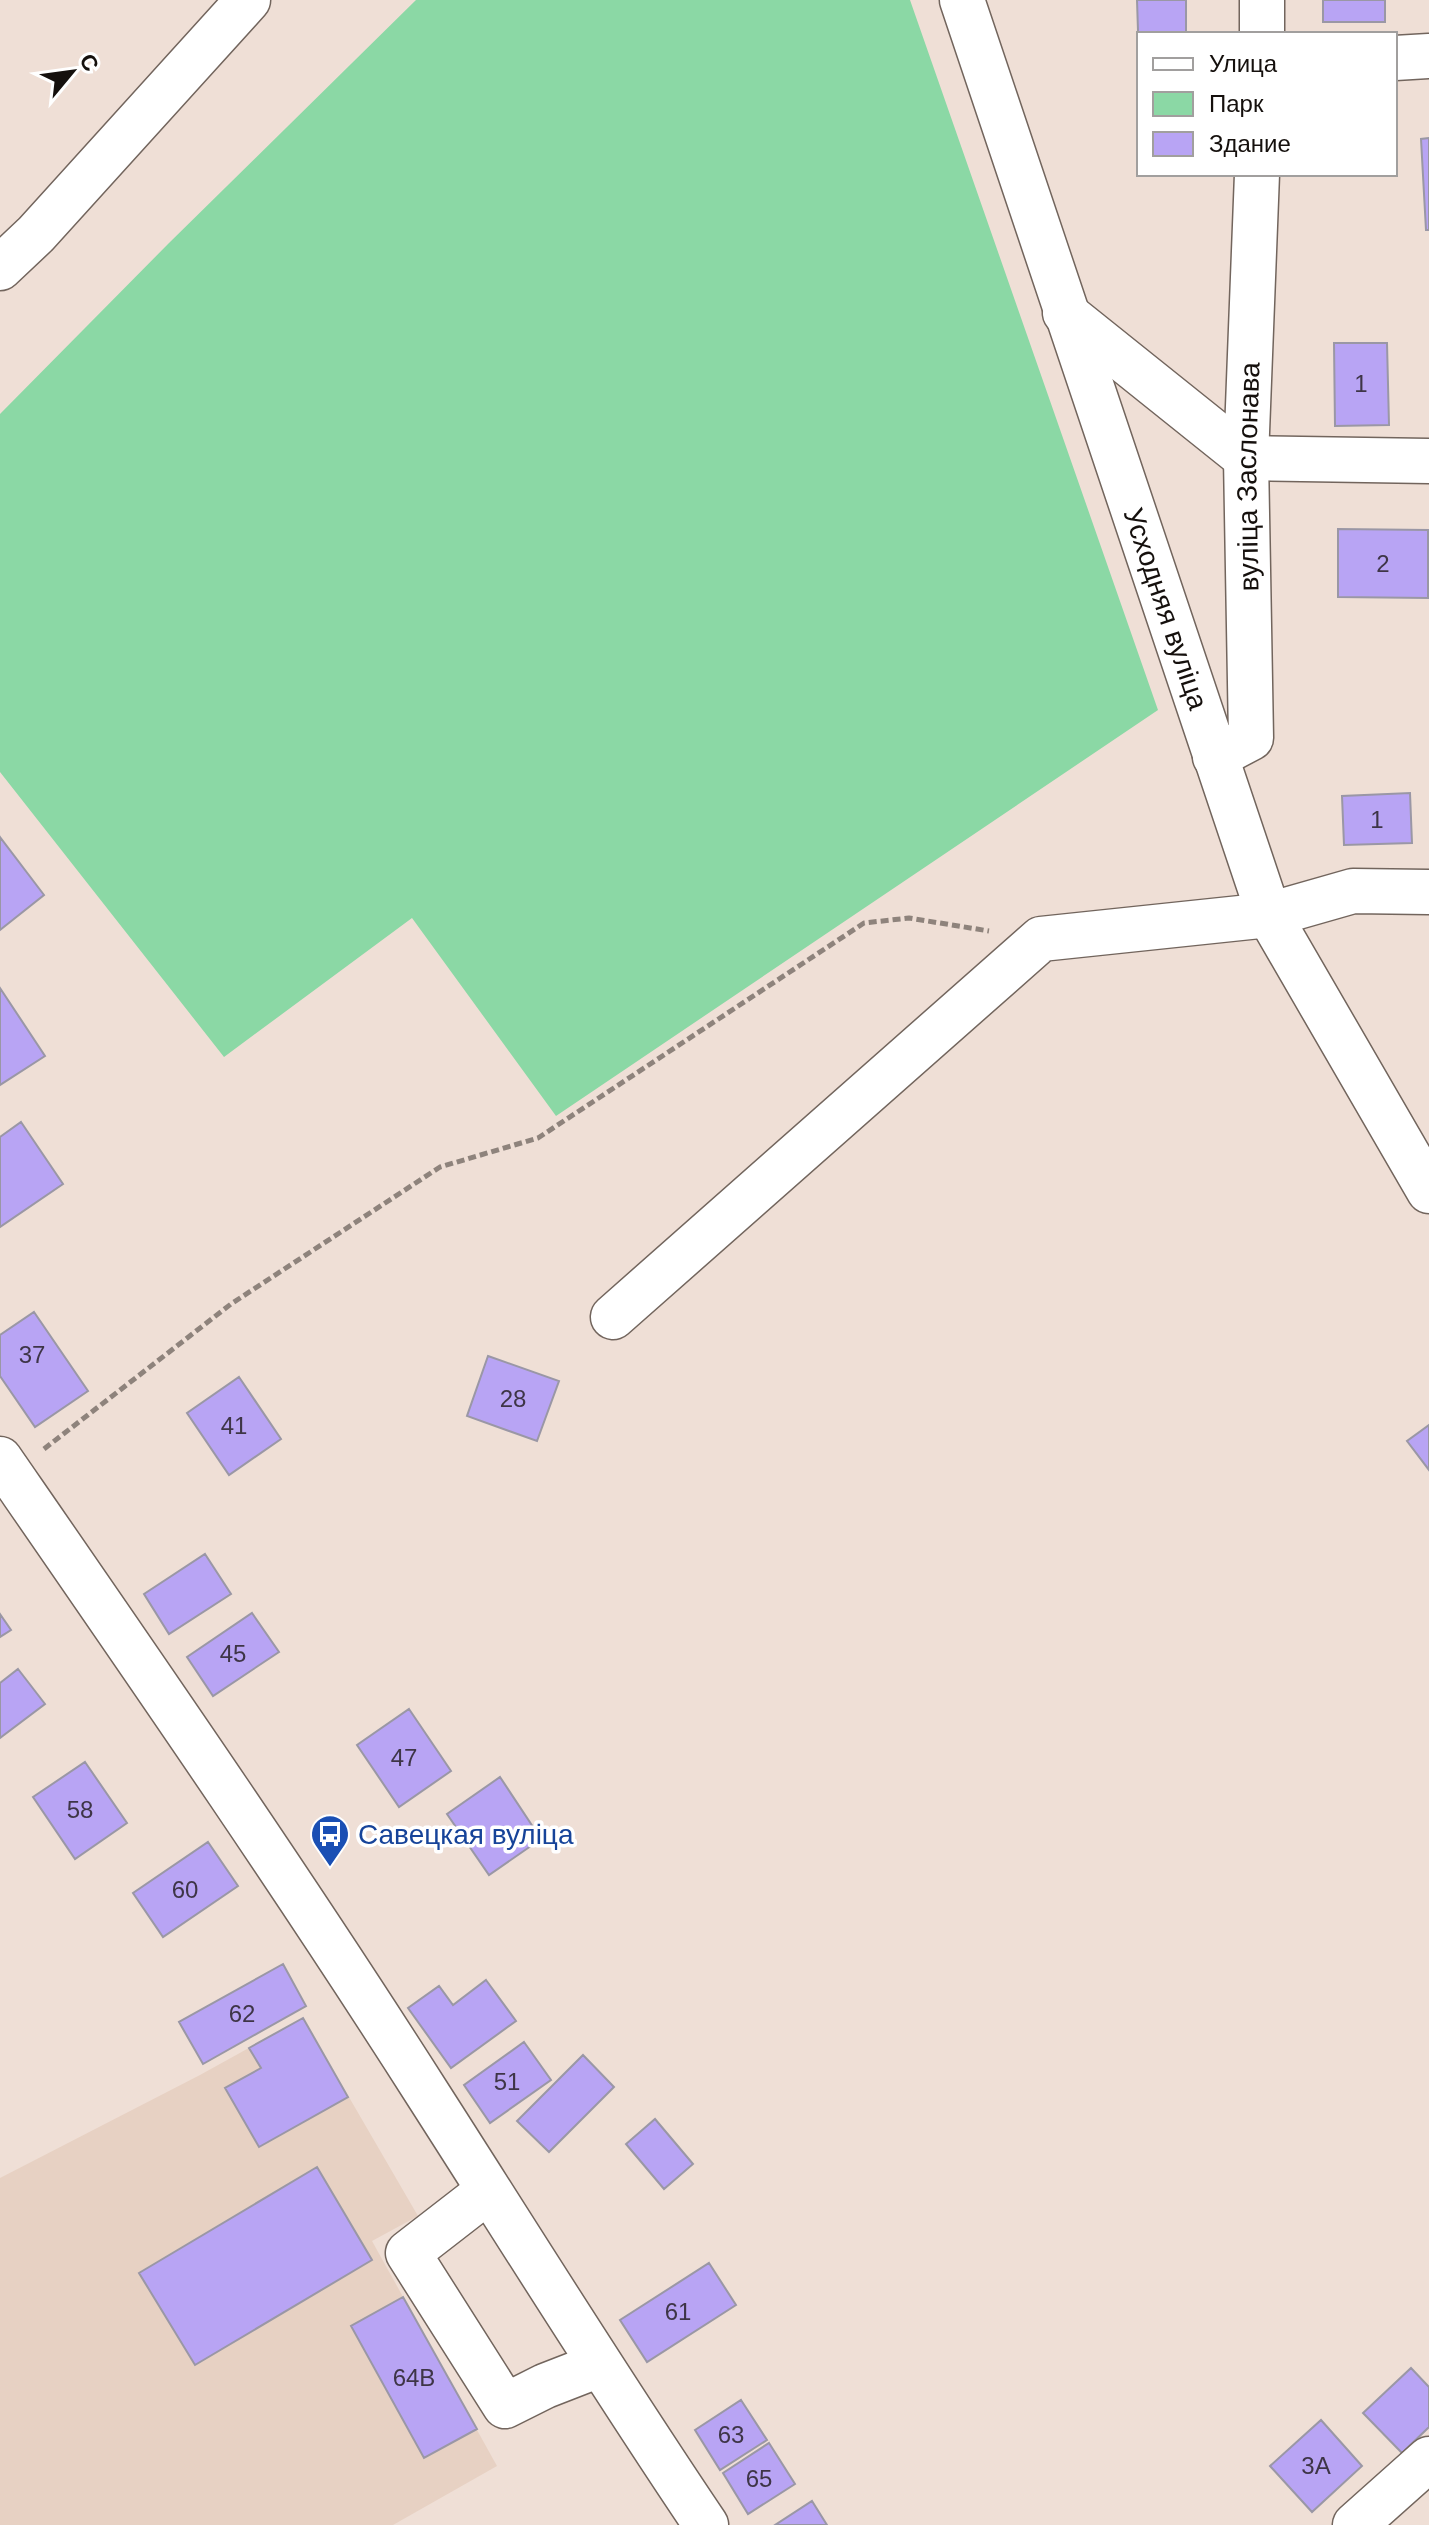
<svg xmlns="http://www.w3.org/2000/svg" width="1429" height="2525" font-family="Helvetica,sans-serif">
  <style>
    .built { fill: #e7d1c3 }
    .green { fill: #8bd8a5 }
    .building { fill: #b8a4f4; stroke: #9a97a5; stroke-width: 2 }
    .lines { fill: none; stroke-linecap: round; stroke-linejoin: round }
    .minor-casing { stroke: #72655d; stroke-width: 47 }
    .path { stroke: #8e837c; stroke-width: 5; stroke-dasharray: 8 4; stroke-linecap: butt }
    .minor { stroke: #fff; stroke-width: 44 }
    .labels { text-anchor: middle; stroke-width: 7; stroke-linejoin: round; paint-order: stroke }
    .number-label { font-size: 24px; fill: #3e3547 }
    .street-label { font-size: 28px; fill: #15100d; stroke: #fff }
    .transit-label { font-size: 28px; fill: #164399; stroke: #fff; text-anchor: start }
  </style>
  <rect width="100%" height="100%" fill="#efdfd6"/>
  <path class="built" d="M303 2018 418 2216 372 2241 497 2466 393 2525H0V2178L200 2075Z"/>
  <path class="green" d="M416 0H910L1158 710 556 1116 412 918 224 1057 0 772V414L169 243Z"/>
  <path class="building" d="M1137 0H1186V34H1139V62Z
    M1323 0H1385V22H1323Z
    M1429 138V230H1426L1421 139Z
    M1334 343H1387L1389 425 1335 426Z
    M1338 529 1428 530V598L1338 597Z
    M1410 793 1412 843 1344 845 1342 796Z
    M0 837 44 895 0 930Z
    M0 988 45 1056 0 1085Z
    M21 1122 63 1184 0 1227V1137Z
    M34 1312 88 1391 35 1427 0 1376V1335Z
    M488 1356 559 1381 537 1441 467 1416Z
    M239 1377 281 1439 229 1475 187 1413Z
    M1429 1425V1470L1407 1441Z
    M205 1554 231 1594 169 1634 144 1594Z
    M252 1613 279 1652 213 1696 187 1657Z
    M0 1614 11 1630 0 1637Z
    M18 1669 45 1704 0 1738V1683Z
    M409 1709 451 1771 399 1807 357 1745Z
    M85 1762 127 1823 75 1859 33 1797Z
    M500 1777 541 1839 489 1875 447 1814Z
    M208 1842 238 1886 163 1937 133 1893Z
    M283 1964 306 2006 203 2064 179 2022Z
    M486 1980 516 2021 451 2068 408 2008 439 1986 453 2005Z
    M303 2018 348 2097 259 2147 225 2088 261 2068 249 2048Z
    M524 2042 551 2080 490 2123 464 2085Z
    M583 2055 614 2087 549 2152 517 2121Z
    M655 2119 693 2164 664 2189 626 2144Z
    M317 2167 372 2260 195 2365 139 2273Z
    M709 2263 736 2305 647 2362 620 2320Z
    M403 2297 477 2429 424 2458 351 2326Z
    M1411 2368 1429 2387V2427L1402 2453 1363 2413Z
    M741 2400 767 2440 720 2470 695 2430Z
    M1321 2420 1362 2466 1312 2512 1270 2466Z
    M769 2443 795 2484 748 2514 723 2473Z
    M812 2501 827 2525H775Z"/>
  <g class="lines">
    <defs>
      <g id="minor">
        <path id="s1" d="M962 0 1269 915 1429 1191"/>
        <path d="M1262 34V0"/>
        <path d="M1395 58 1429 56"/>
        <path d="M0 268 36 234 248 0"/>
        <path d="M1065 313 1246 458 1429 461"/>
        <path id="s2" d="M1215 757 1251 738 1246 458 1257 174"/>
        <path d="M613 1317 1041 939 1269 915 1353 891 1429 892"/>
        <path d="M0 1459C145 1669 290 1878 427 2093 520 2238 610 2383 706 2525"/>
        <path d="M488 2191 408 2253 505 2406 545 2386 599 2365"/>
        <path d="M1355 2525 1429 2459"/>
      </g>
    </defs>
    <use href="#minor" class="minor-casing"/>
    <path class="path" d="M44 1449 231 1304 440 1167 538 1138 864 923 909 918 989 931"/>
    <use href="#minor" class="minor"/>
  </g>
  <defs>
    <symbol id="bus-pin" viewBox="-11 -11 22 30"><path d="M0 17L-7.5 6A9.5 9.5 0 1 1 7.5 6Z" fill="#1a4fb4" stroke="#fff"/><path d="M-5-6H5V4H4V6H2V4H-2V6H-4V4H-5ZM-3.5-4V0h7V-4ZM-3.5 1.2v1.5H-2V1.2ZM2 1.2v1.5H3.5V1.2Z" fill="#fff"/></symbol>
  </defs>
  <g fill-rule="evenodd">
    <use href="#bus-pin" x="308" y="1812" width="44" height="60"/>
  </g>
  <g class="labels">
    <g class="number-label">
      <text x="1361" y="392">1</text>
      <text x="1383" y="572">2</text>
      <text x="1377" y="828">1</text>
      <text x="32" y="1363">37</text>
      <text x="513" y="1407">28</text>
      <text x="234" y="1434">41</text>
      <text x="233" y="1662">45</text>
      <text x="404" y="1766">47</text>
      <text x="80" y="1818">58</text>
      <text x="185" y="1898">60</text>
      <text x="242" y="2022">62</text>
      <text x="507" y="2090">51</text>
      <text x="678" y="2320">61</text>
      <text x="414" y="2386">64В</text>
      <text x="731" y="2443">63</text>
      <text x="1316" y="2474">3А</text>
      <text x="759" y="2487">65</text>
    </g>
    <g class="street-label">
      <text dy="10" stroke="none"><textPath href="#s2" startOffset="302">вуліца Заслонава</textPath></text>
      <text dy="10" stroke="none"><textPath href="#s1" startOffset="642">Усходняя вуліца</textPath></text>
    </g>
    <g class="transit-label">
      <text x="358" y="1844">Савецкая вуліца</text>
    </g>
  </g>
  <rect x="1137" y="32" width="260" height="144" fill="#ffffff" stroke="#a19f9e" stroke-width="2"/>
  <rect x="1153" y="58" width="40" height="12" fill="#ffffff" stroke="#a19f9e" stroke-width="2"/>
  <text x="1209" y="72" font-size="24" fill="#15100d">Улица</text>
  <rect x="1153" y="92" width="40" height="24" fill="#8bd8a5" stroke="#a19f9e" stroke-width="2"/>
  <text x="1209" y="112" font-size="24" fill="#15100d">Парк</text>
  <rect x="1153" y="132" width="40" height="24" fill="#b8a4f4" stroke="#a19f9e" stroke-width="2"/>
  <text x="1209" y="152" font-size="24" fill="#15100d">Здание</text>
  <g transform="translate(72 72) rotate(61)" stroke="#ffffff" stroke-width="6" paint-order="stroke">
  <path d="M0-6L14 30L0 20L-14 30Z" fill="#15100d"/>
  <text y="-12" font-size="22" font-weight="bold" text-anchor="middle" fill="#15100d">С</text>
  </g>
</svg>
